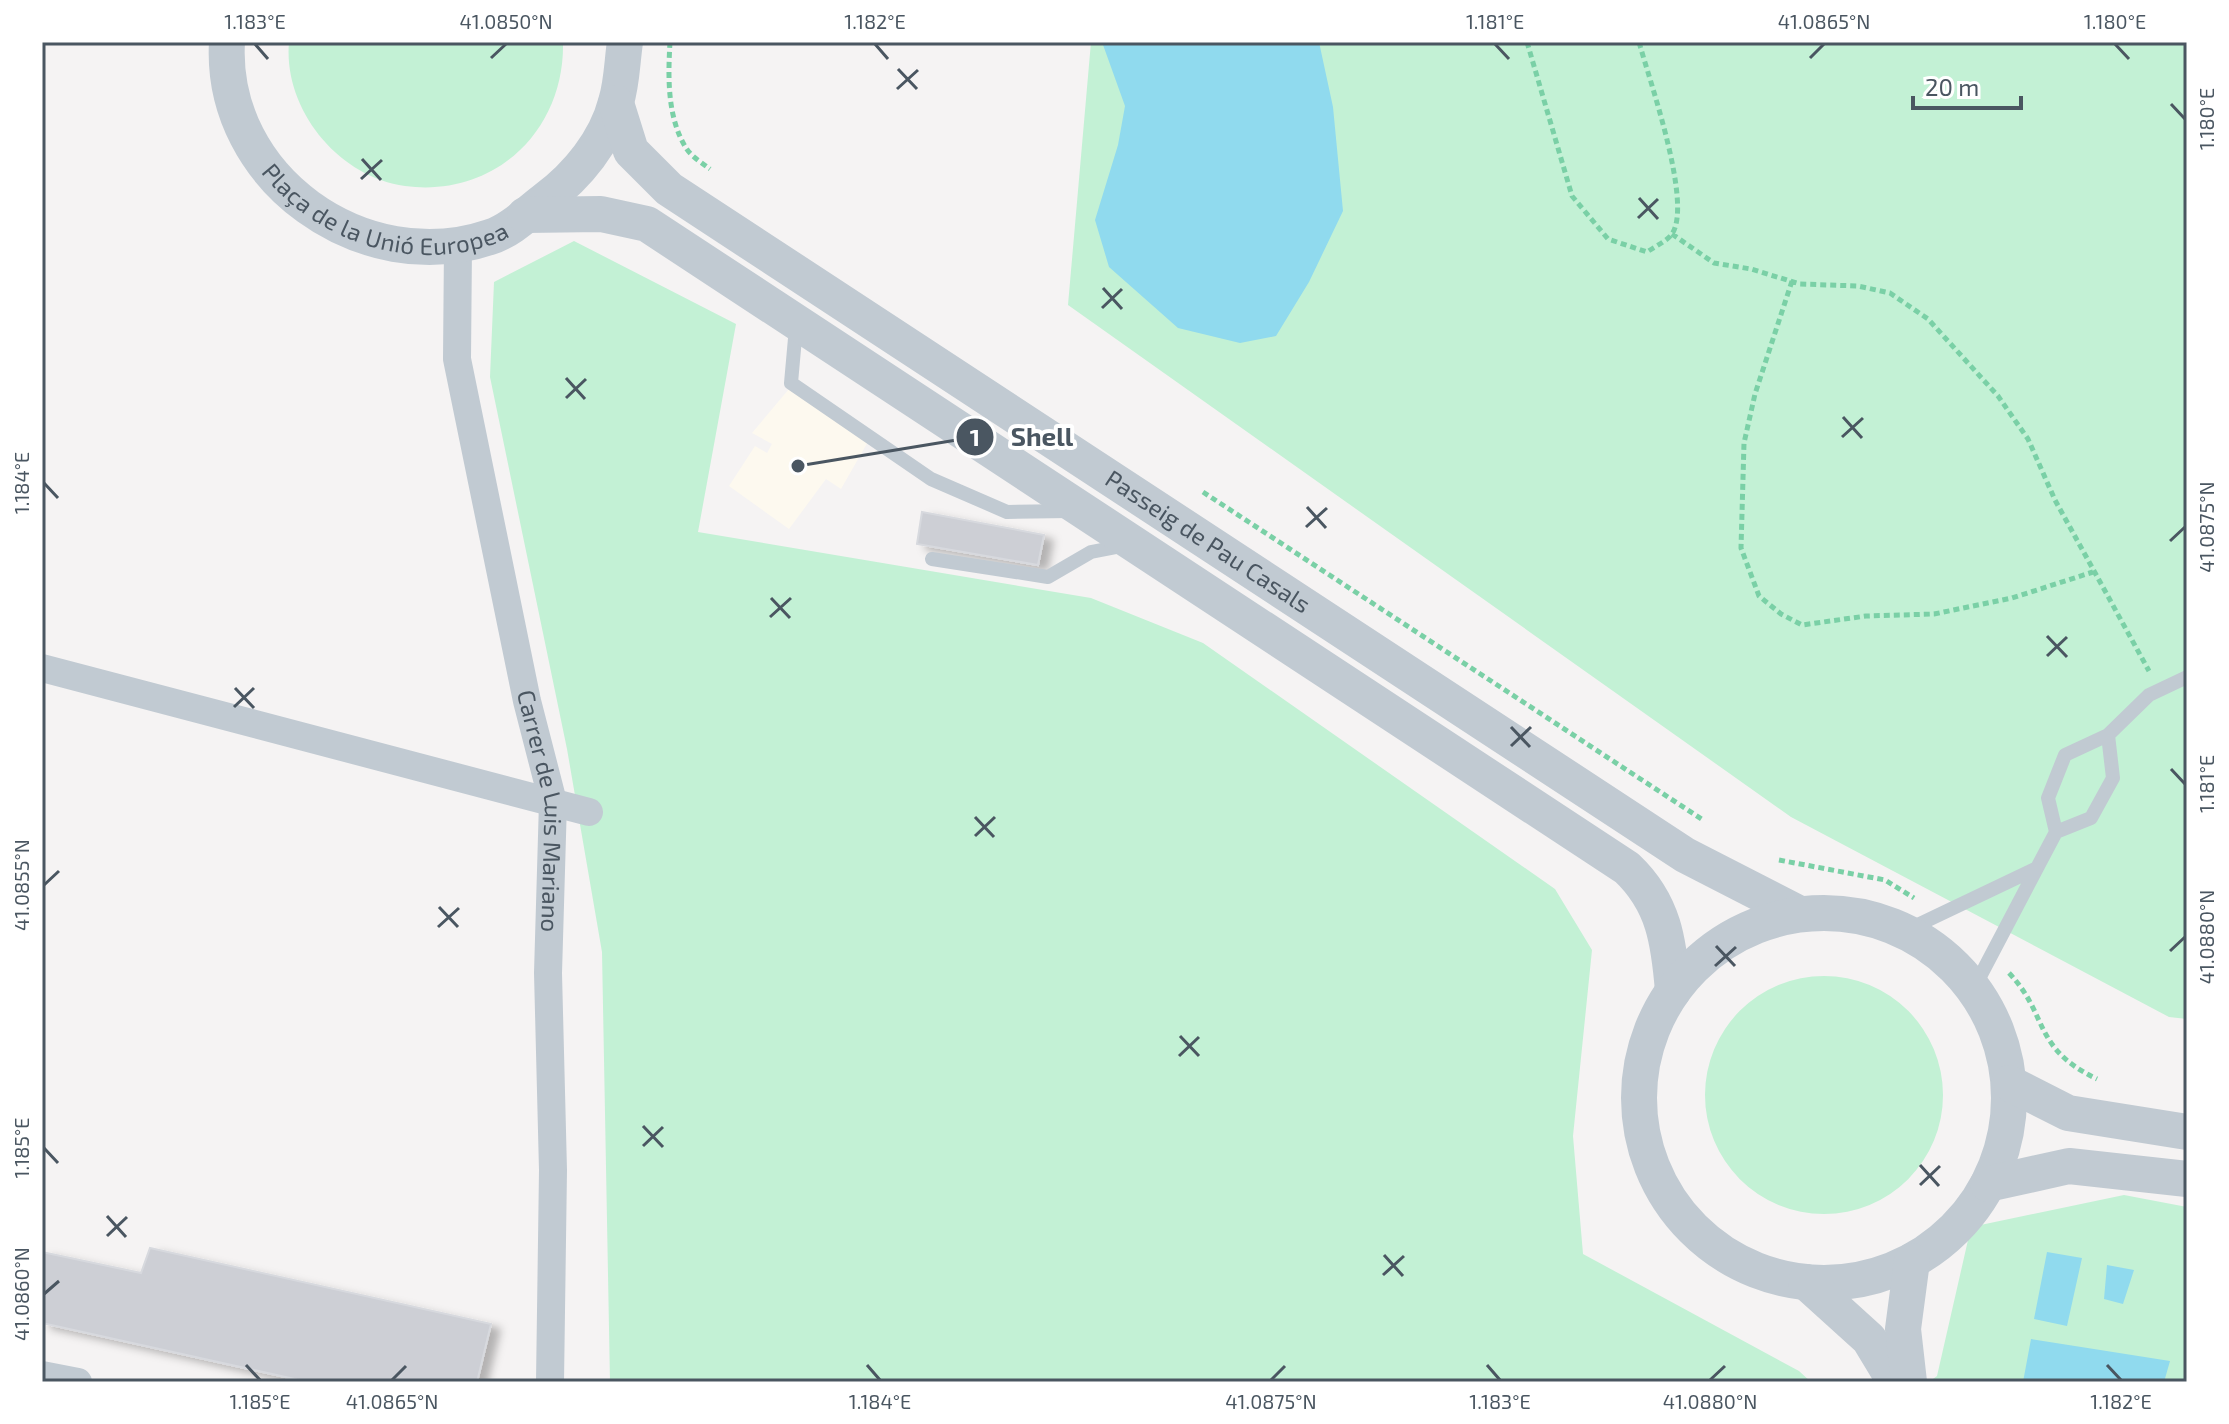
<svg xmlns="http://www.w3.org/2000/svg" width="2229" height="1424" font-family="'Exo 2',sans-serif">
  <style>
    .commercial { fill: #fdf9ef }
    .green { fill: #c3f1d5 }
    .water { fill: #90daee }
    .building { fill: #cdcfd5; stroke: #d7d9de; stroke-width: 2; filter: url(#shadow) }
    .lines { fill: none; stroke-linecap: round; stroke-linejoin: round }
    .path { stroke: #7ad0a6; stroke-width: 5; stroke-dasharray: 6 4; stroke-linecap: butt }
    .service { stroke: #c1cad2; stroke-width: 14 }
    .minor { stroke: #c1cad2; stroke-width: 28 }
    .tertiary { stroke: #c1cad2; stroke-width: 36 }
    .ticks { fill: none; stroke: #4a5661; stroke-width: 3 }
    .labels { text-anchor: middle; stroke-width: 8; stroke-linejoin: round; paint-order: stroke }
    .street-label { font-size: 24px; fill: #4a5661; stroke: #fff }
    .leader { fill: none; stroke: #4a5661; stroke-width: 3 }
    .callout-dot { fill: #4a5661; stroke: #fff; stroke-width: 3 }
    .mark-label { font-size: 24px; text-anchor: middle; font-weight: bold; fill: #fff }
    .callout-label { font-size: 26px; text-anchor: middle; font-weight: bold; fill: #4a5661; stroke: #fff; stroke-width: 8; stroke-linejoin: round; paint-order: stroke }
    .neatline { fill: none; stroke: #4a5661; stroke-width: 3 }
    .ticks-label { font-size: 20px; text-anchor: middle; fill: #4a5661 }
  </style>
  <defs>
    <filter id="shadow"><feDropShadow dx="9" dy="5" stdDeviation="4" flood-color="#0004"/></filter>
  </defs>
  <rect width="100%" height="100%" fill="#f5f3f3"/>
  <path class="commercial" d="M789 389 869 440 841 489 826 479 789 529 729 486 755 446 767 453 772 444 752 433Z"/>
  <path class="green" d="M289 42H563C565 130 495 198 405 186 338 177 283 109 289 42Z
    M1091 42H2187V1019L2169 1017 1791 817 1068 305Z
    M574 241 736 324 698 532 1091 598 1203 643 1555 889 1592 950 1573 1136 1583 1254 1799 1371 1811 1382H610L602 952 567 749 490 377 494 282Z
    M1705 1095a119 119 0 1 1 238 0a119 119 0 1 1-238 0Z
    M2124 1195 2187 1207V1382H1929L1937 1376 1971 1227Z"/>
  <path class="water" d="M1102 42H1319L1333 107 1343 211 1309 282 1276 336 1240 343 1178 328 1109 267 1095 220 1118 145 1125 106Z
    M2047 1252 2082 1258 2067 1326 2034 1319Z
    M2107 1265 2134 1270 2123 1304 2104 1299Z
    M2031 1339 2170 1361 2164 1382H2023Z"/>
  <path class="building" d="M922 512 1044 535 1038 565 917 544Z
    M150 1248 491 1324 477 1382H308L42 1323V1252L141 1273Z"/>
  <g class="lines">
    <path class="path" d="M670 42C668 77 667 117 686 148 691 156 702 163 710 169
      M1527 42 1572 196 1608 239 1647 252C1654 247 1667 241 1672 234 1693 203 1649 79 1639 42
      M1672 234 1714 263 1751 269 1800 284 1858 286 1890 293 1928 319 1998 396 2028 439 2055 500 2149 671
      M1792 281 1755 394 1744 443 1741 548 1759 596 1781 614 1802 625 1866 616 1934 614 2012 598 2093 572
      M1203 492 1703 820
      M1779 860 1885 880 1914 898
      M2009 973C2049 1015 2032 1048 2097 1079"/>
    <path class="service" d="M796 327 791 383 931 479 1007 512 1069 511
      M932 559 1048 577 1091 552 1127 545
      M2108 735 2149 695 2187 677
      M2037 868 2056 832 2091 818 2113 778 2108 735 2065 755 2048 798 2056 832
      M1905 931 2037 868 1974 988"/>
    <g class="minor">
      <path id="s1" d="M458 246 457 359 527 701 553 802 548 973 553 1170 550 1382"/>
      <path d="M42 668 589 812"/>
      <path d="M42 1375 78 1382"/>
    </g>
    <g class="tertiary">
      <path id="s2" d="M227 42C219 179 364 280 490 237 510 231 529 212 546 199 577 176 606 141 616 102 622 83 622 62 625 42"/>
      <path id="s3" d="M616 103 631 151 669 189 1685 855 1800 914"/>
      <path d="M525 215 601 214 647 224 1627 868C1664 903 1669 942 1673 991"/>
      <circle cx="1824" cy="1098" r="185"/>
      <path d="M2009 1083 2068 1113 2187 1132"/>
      <path d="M1988 1184 2069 1166 2187 1179"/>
      <path d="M1806 1282 1869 1339 1895 1382"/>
      <path d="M1909 1382 1903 1329 1912 1261"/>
    </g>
  </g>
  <path class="ticks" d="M255 44 268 59M875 44 888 59M1495 44 1509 59M2115 44 2129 59M491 58 506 44M1810 58 1824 44M898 69 917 89M897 89 918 70M2171 104 2185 119M362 159 381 180M361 179 382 160M1639 198 1658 219M1638 218 1658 199M1103 288 1122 309M1102 308 1122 289M566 378 585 399M566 398 586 379M1843 417 1862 438M1842 437 1863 418M44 483 58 498M1307 507 1326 528M1306 527 1327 508M2170 541 2185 527M771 598 790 618M770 617 791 598M2047 636 2067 657M2047 656 2067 637M235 688 254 708M234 707 254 688M1511 727 1530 747M1511 746 1531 727M2171 769 2185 784M975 817 994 837M975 836 995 817M44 885 59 871M439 907 458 927M438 927 459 908M1716 946 1735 966M2170 951 2185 937M1715 966 1736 947M1180 1036 1199 1056M1179 1056 1199 1037M643 1126 663 1147M643 1146 663 1127M44 1148 58 1163M1920 1165 1939 1186M1920 1185 1940 1166M107 1216 126 1237M107 1236 127 1217M1384 1255 1403 1276M1383 1275 1404 1256M44 1294 59 1281M246 1365 260 1380M867 1365 880 1380M1487 1365 1500 1380M2107 1365 2121 1380M392 1380 406 1366M1271 1380 1285 1366M1710 1380 1725 1366"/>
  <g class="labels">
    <g class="street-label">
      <text dy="8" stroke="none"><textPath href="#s2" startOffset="268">Plaça de la Unió Europea</textPath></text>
      <text dy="8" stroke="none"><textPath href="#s3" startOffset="748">Passeig de Pau Casals</textPath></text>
      <text dy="8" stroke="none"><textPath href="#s1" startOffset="574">Carrer de Luis Mariano</textPath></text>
    </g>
  </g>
  <path class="leader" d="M798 466L975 437"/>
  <g class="callout-dot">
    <circle cx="798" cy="466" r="8"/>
    <circle cx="975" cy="437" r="20"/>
  </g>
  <g class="mark-label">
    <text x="975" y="446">1</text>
  </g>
  <g class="callout-label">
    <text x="1042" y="446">Shell</text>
  </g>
  <rect width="2229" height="1424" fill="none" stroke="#ffffff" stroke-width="88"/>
  <path d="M1913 96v12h108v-12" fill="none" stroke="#4a5661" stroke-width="4"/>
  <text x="1925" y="96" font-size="24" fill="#4a5661" stroke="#ffffff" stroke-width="6" paint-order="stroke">20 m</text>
  <rect x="44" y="44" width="2141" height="1336" class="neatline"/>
  <g class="ticks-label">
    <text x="255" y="29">1.183°E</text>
    <text x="506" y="29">41.0850°N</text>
    <text x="875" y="29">1.182°E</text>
    <text x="1495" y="29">1.181°E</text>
    <text x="1824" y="29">41.0865°N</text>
    <text x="2115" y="29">1.180°E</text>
    <text transform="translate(2207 119) rotate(-90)" y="7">1.180°E</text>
    <text transform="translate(22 483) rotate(-90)" y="7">1.184°E</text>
    <text transform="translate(2207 527) rotate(-90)" y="7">41.0875°N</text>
    <text transform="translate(2207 784) rotate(-90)" y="7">1.181°E</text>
    <text transform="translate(22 885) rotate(-90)" y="7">41.0855°N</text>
    <text transform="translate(2207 937) rotate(-90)" y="7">41.0880°N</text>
    <text transform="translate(22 1148) rotate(-90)" y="7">1.185°E</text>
    <text transform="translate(22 1294) rotate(-90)" y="7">41.0860°N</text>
    <text x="260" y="1409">1.185°E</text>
    <text x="392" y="1409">41.0865°N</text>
    <text x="880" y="1409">1.184°E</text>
    <text x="1271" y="1409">41.0875°N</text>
    <text x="1500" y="1409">1.183°E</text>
    <text x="1710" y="1409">41.0880°N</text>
    <text x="2121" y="1409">1.182°E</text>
  </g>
</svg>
